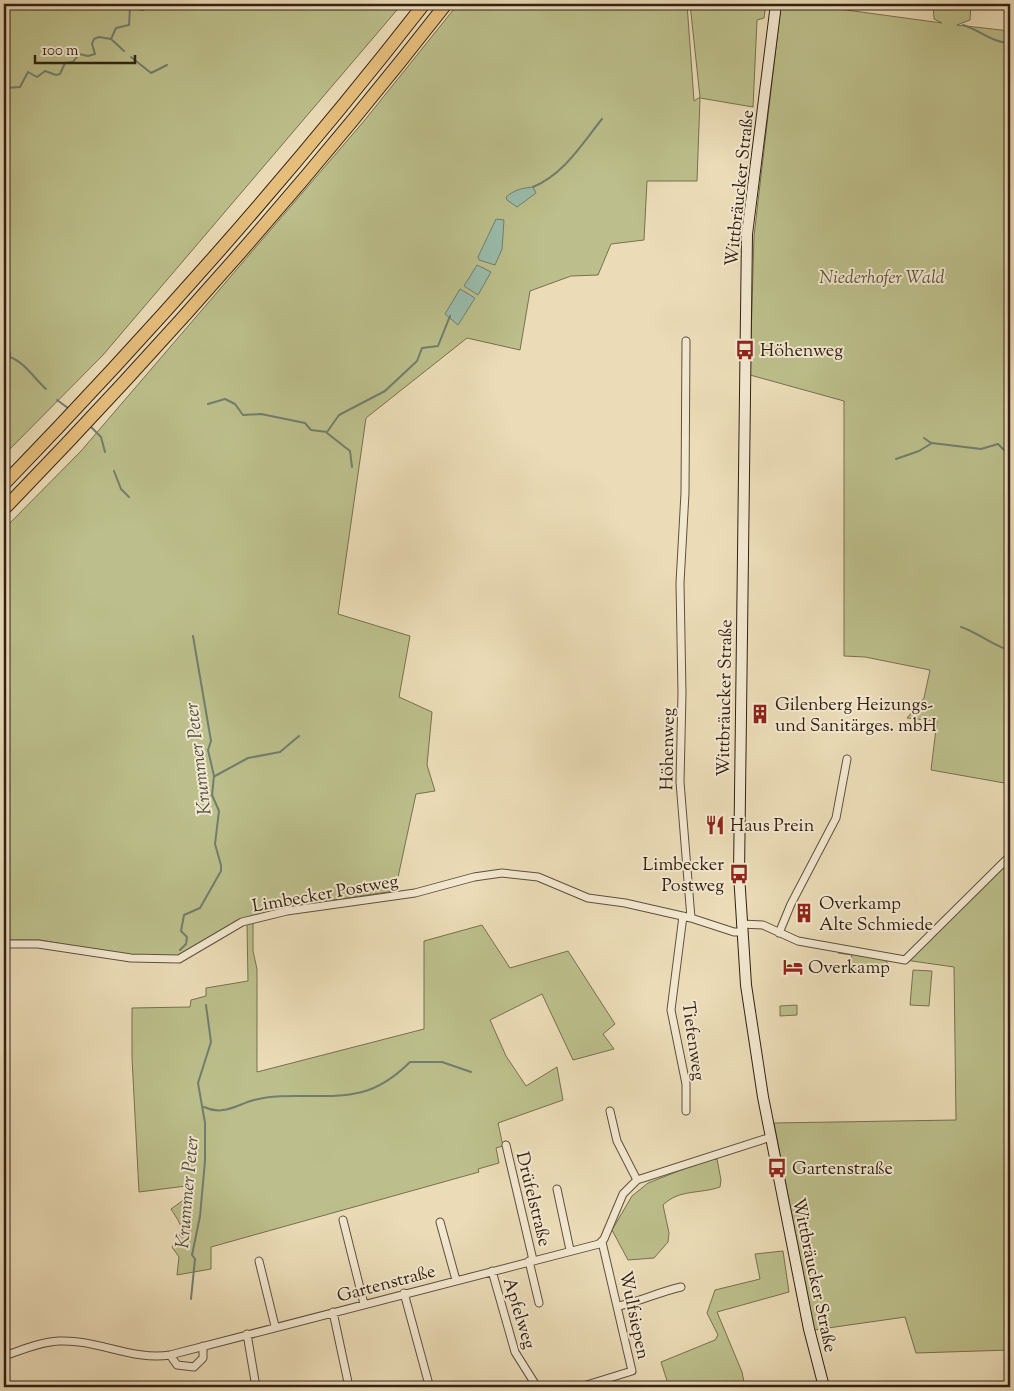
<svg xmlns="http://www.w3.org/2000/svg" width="1014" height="1391" font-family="'Sorts Mill Goudy',serif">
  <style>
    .green { fill: #bcbf8b; stroke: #777050 }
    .water { fill: #99bcab; stroke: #707e6f }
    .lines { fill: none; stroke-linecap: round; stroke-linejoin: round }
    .stream { stroke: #707e6f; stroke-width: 2 }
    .minor-casing { stroke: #604f3d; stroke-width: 9 }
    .secondary-casing { stroke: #322014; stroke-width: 12 }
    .motorway-casing { stroke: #322014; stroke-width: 14 }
    .minor { stroke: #f2e8d0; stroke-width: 7 }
    .secondary { stroke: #f2e8d0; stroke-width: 10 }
    .motorway { stroke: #e6be7c; stroke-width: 12 }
    .labels { text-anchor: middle; stroke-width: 4; stroke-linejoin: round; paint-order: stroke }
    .street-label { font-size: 18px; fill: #322014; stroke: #f2e8d0 }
    .park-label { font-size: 18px; font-style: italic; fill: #5b5038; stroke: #f2e8d0 }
    .poi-label { font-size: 18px; fill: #322014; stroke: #f2e8d0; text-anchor: start }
    .water-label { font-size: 19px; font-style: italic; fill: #514f41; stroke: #f2e8d0 }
  </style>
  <rect width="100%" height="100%" fill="#ebdcb7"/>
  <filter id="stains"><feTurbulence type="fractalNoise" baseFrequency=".004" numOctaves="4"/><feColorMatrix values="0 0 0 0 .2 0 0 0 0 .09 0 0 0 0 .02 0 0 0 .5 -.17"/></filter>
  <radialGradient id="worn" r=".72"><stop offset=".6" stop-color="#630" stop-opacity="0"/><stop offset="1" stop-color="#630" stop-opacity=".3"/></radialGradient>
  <path class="green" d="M4 4H402L103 355 4 455Z
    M458 4H687L694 101 700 97 690 4H766L764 18 757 20 753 107 700 98 697 181H647L644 240 611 244 598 275 571 276 530 291 520 350 467 338 366 418 338 614 410 636 399 697 432 712 427 765 435 791 416 794 395 891 278 908 241 921 178 958 132 957 40 940H4V529L81 451 364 121Z
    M781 4H802L942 23 934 19 933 4H971L970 20 957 25 1010 31V784L931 770 937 721 907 718 924 698 930 670 865 657 844 656V401L750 375 754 236Z
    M1010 856V1350L916 1353 905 1317 814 1330 774 1123 956 1120 954 967 905 960Z
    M253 923V951L257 969V1072L424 1029V941L482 925 510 968 568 951 615 1024 603 1034 614 1049 573 1060 542 994 490 1020 506 1056 526 1086 557 1067 563 1100 498 1123 503 1146 496 1148 499 1163 478 1169 479 1172 211 1247V1269L177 1275 179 1257 172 1247C185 1228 183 1228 171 1209L185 1199 186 1186 139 1192 132 1058V1008L190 1007 191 1000 206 996V988L248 981 247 924Z
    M840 951 885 959 889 966 886 975 849 969 852 955 838 953Z
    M913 970 932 971 929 1006 910 1005Z
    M797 1005V1015L780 1016V1006Z
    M709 1159H717L721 1180 720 1187C701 1194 679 1189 663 1205L669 1233 668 1242 654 1258 628 1260 612 1230 632 1196 648 1183Z
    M783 1251 789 1292 717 1312 742 1372 745 1387H669L661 1362 715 1340 718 1335 707 1313 715 1290 760 1279 755 1254Z"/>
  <path class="water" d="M533 187 536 193 517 207 507 200 506 197C514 190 522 188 533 187Z
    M496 219 504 220 502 249 495 265 479 260 478 257Z
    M477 265 491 272 478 295 464 286Z
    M460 289 475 298 458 325 445 314Z"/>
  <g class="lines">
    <path class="stream" d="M963 25C980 30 992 43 1010 43
      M111 39 124 51
      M131 57 151 73 167 65
      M4 96 5 88 20 87 28 72 37 77 45 71 56 75 60 74 65 63 73 62 79 54 88 56 95 54 92 44 94 39 99 37 111 39 116 28 129 25 130 8 143 10V4
      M533 187C564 174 581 145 602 119
      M4 335 8 339 10 357C24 362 34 378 46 389
      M57 400 68 408
      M208 404 225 399 235 404 243 415 261 414 305 423 311 430 327 432 339 415 385 391 417 361 422 348 438 346 450 316
      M89 425 101 437 105 452
      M327 433 350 451 352 467
      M924 438 931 443
      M896 459 919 451 932 443 981 449 998 444 1010 456
      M114 471 121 489 129 497
      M961 627C977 632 999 649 1010 650
      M215 776 248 758 280 752 299 736
      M180 950 186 944 187 937 181 931 184 915 200 908 221 871V865L215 844 219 811 212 795 214 776 208 750 211 741 193 636
      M204 1107C223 1116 236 1105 254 1100 288 1091 328 1101 362 1092 381 1087 396 1076 410 1062H442L471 1072
      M191 1299 195 1259 192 1255 200 1216 205 1161V1123L198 1083 211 1042 206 1005"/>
    <defs>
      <path id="minor" d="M686 341 685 493 680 583 682 693 680 782 691 918
        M683 916 671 1010 686 1084V1111
        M741 924 763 925 798 941 905 960 1010 856
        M779 933 791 904 836 818 847 759
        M4 944H38L131 958 179 959 242 922 287 911 415 893 474 877 502 873 538 877 588 898 625 903 691 918 734 932H742
        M610 1111 617 1141 637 1180
        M506 1145 533 1260
        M557 1189 570 1250
        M343 1220 364 1304
        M440 1222 456 1280
        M259 1261 275 1326
        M529 1261 539 1303
        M492 1271 515 1352 537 1387
        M404 1293 428 1381 427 1387
        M619 1306C641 1301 659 1292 681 1287
        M333 1312 349 1387
        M247 1334 256 1387
        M170 1355 177 1365 194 1367 203 1358V1346
        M4 1356C22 1350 40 1342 59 1341 97 1339 133 1361 170 1355L599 1244 604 1239 623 1194 637 1180 771 1137
        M580 1387 632 1371 602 1242"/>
      <path id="secondary" d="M776 4 747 234 739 874 746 985 763 1097 809 1329 824 1387"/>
      <path id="motorway" d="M4 484C152 331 293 172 424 4
        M4 509C160 348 308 181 446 4"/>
    </defs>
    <use href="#minor" class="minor-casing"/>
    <use href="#secondary" class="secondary-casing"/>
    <use href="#motorway" class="motorway-casing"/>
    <use href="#minor" class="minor"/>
    <use href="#secondary" class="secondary"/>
    <use href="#motorway" class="motorway"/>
  </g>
  <defs>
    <symbol id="bus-bare" viewBox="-9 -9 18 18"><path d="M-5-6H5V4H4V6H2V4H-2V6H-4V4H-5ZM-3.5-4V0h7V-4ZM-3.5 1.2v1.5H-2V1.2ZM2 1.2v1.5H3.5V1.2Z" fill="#8f2418" stroke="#f2e8d0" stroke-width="2.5" paint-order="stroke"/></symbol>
    <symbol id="building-bare" viewBox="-9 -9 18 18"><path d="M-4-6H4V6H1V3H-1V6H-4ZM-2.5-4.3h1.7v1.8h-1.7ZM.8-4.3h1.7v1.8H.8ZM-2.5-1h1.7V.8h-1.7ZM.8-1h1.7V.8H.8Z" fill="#8f2418" stroke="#f2e8d0" stroke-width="2.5" paint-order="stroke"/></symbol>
    <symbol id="restaurant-bare" viewBox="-9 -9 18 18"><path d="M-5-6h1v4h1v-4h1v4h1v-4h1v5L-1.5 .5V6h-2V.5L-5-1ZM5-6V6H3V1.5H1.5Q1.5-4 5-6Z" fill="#8f2418" stroke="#f2e8d0" stroke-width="2.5" paint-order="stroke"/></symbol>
    <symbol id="hotel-bare" viewBox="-9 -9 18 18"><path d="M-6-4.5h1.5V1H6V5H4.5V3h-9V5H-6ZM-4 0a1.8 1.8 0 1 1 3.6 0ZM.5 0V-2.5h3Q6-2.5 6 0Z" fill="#8f2418" stroke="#f2e8d0" stroke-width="2.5" paint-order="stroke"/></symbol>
  </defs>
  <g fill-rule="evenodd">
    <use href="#bus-bare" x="731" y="336" width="28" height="28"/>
    <use href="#building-bare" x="746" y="700" width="28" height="28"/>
    <use href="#restaurant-bare" x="701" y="811" width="28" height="28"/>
    <use href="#bus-bare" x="725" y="860" width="28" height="28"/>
    <use href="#building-bare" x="790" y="899" width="28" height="28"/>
    <use href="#hotel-bare" x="779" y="953" width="28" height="28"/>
    <use href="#bus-bare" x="763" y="1154" width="28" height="28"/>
  </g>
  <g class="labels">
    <g class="street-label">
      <text transform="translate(739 188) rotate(-84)" y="6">Wittbräucker Straße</text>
      <text transform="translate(724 698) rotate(-89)" y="6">Wittbräucker Straße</text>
      <text transform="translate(667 749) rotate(-89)" y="6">Höhenweg</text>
      <text transform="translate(325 893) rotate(-10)" y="6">Limbecker Postweg</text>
      <text transform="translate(694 1041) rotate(82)" y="6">Tiefenweg</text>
      <text transform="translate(534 1199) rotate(76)" y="6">Drüfelstraße</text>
      <text transform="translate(815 1275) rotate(78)" y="6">Wittbräucker Straße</text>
      <text transform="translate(386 1283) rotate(-15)" y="6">Gartenstraße</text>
      <text transform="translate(520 1313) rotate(73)" y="6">Apfelweg</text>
      <text transform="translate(635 1315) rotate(78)" y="6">Wulfsiepen</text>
    </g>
    <g class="park-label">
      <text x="882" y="283">Niederhofer Wald</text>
    </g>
    <g class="poi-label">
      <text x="760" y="356">Höhenweg</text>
      <text x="775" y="710">Gilenberg Heizungs-<tspan x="775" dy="21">und Sanitärges. mbH</tspan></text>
      <text x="730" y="831">Haus Prein</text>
      <text x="724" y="870" text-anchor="end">Limbecker<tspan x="724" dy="21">Postweg</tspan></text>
      <text x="819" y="909">Overkamp<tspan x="819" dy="21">Alte Schmiede</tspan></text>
      <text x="808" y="973">Overkamp</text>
      <text x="792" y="1174">Gartenstraße</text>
    </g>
    <g class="water-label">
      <text transform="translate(197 759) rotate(-97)" y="7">Krummer Peter</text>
      <text transform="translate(186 1192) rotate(-85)" y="7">Krummer Peter</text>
    </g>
  </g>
  <rect width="1014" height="1391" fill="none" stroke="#ebdcb7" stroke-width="20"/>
  <rect x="5" y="5" width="1004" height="1381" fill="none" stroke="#322014" stroke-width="2.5"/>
  <rect x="10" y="10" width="994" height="1371" fill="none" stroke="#322014"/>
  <path d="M35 55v8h100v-8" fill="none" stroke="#322014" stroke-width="2.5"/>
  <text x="42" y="55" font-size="15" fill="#322014" stroke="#f2e8d0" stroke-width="4" paint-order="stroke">100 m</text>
  <rect width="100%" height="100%" filter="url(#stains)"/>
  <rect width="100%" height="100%" fill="url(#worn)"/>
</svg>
